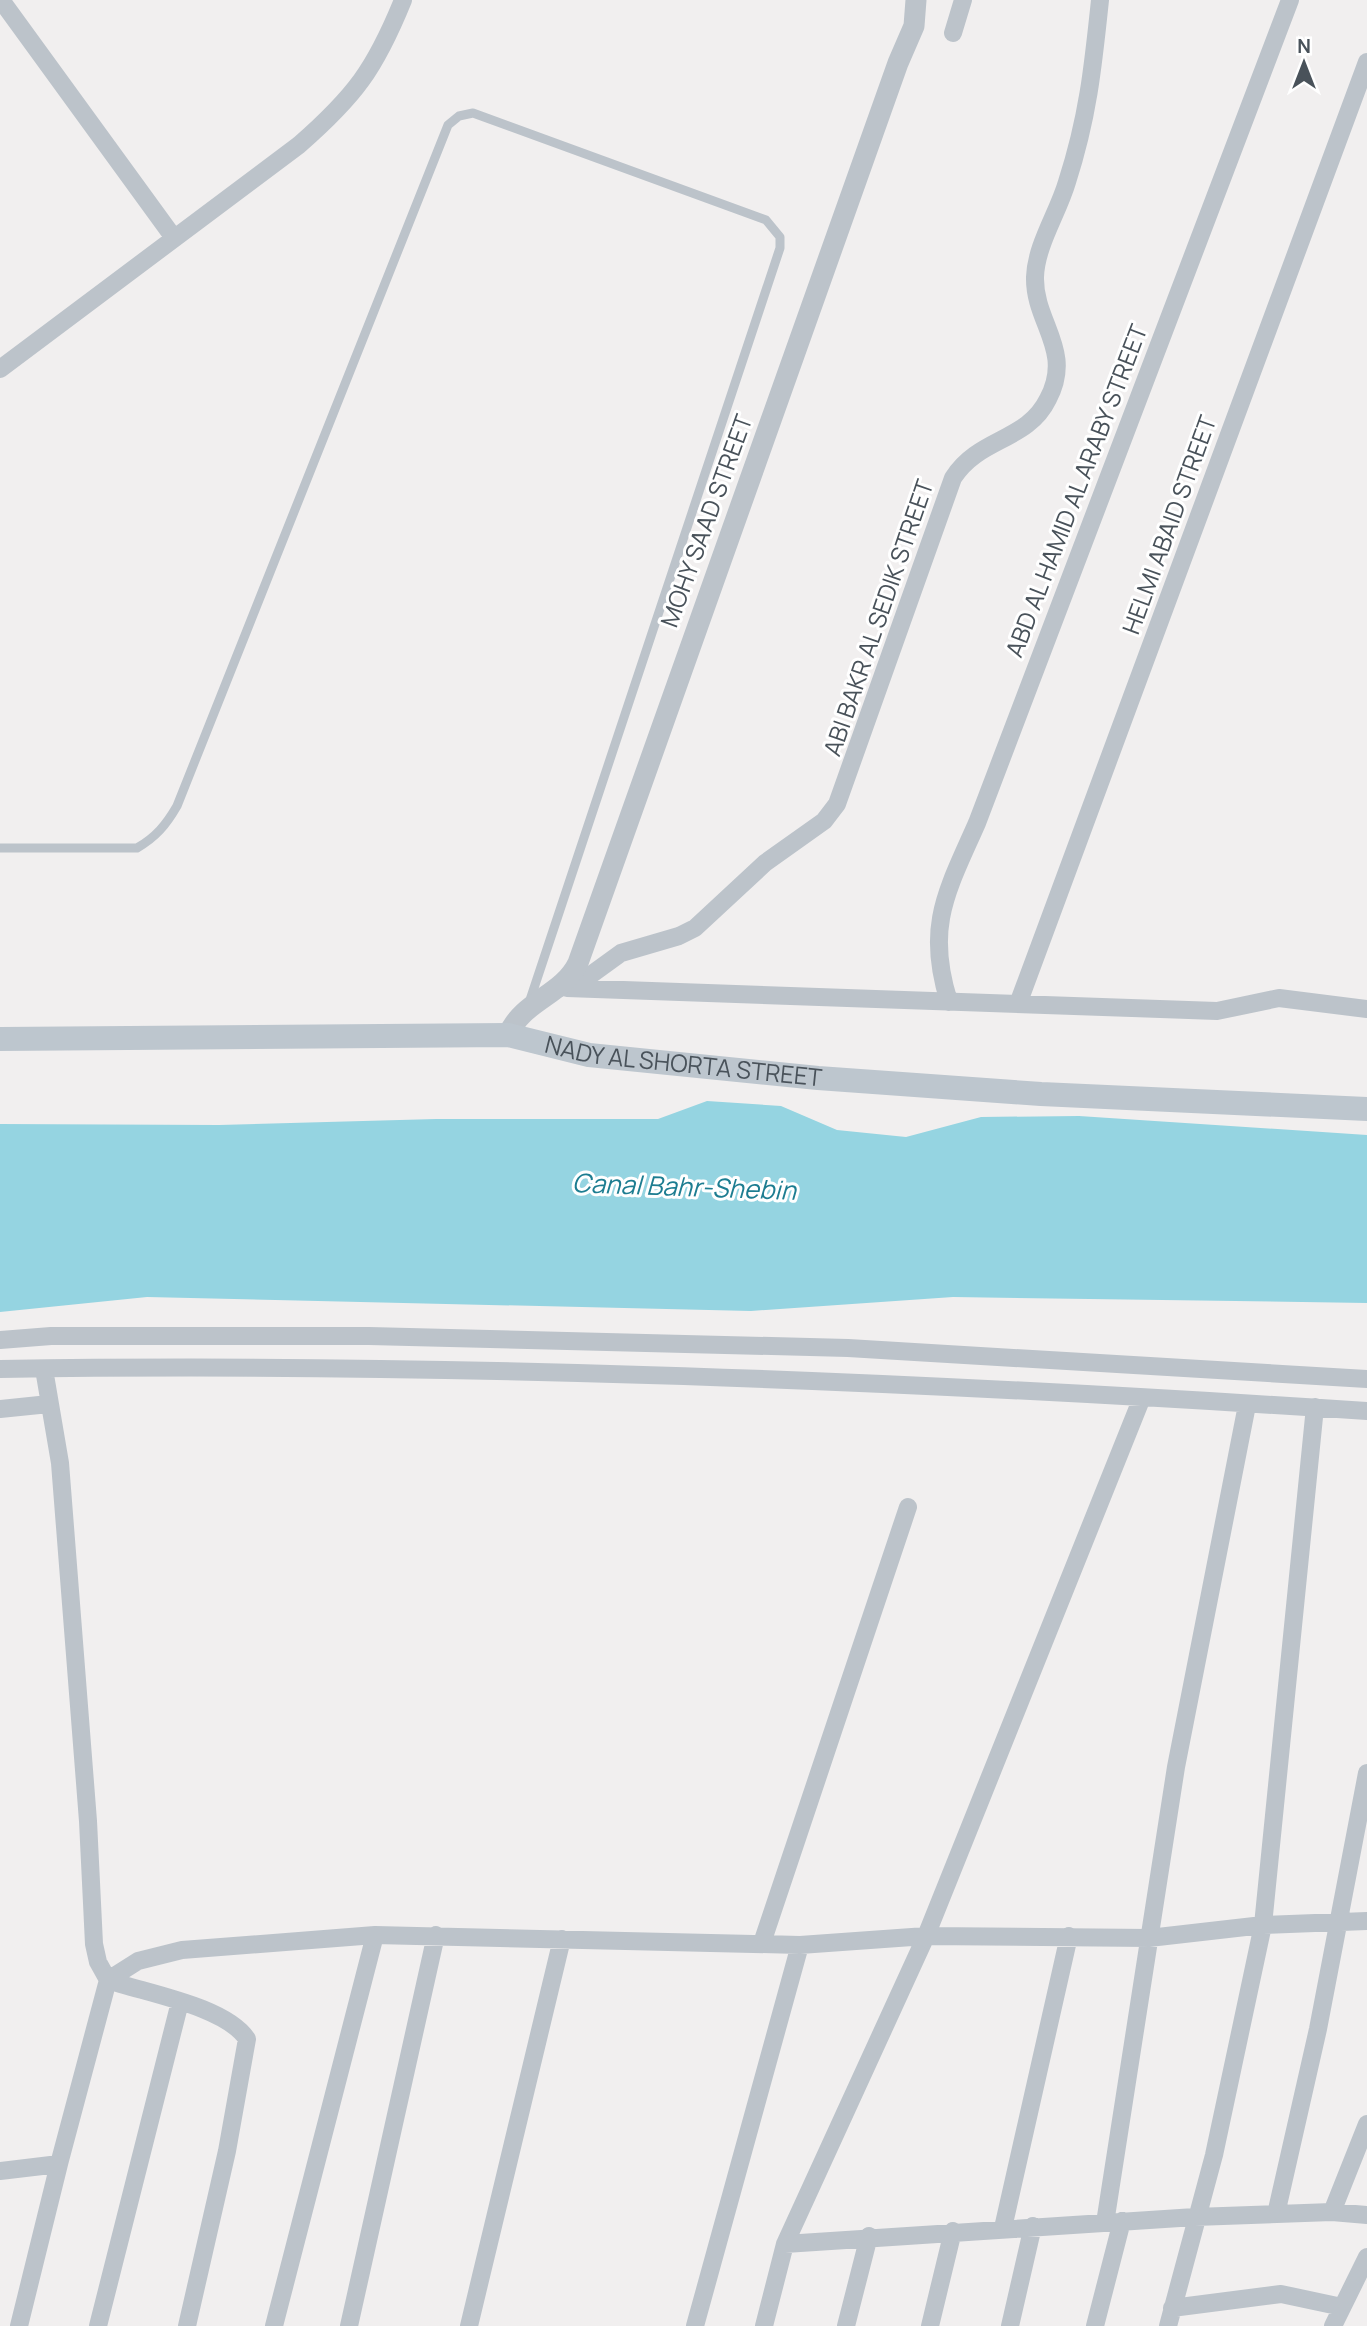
<svg xmlns="http://www.w3.org/2000/svg" width="1367" height="2326" font-family="Manrope,sans-serif">
  <style>
    .water { fill: #95d4e1 }
    .lines { fill: none; stroke-linecap: round; stroke-linejoin: round }
    .service { stroke: #bcc3ca; stroke-width: 9 }
    .minor { stroke: #bcc3ca; stroke-width: 18 }
    .tertiary { stroke: #bcc3ca; stroke-width: 21 }
    .secondary { stroke: #bdc6ce; stroke-width: 24 }
    .labels { text-anchor: middle; stroke-width: 6; stroke-linejoin: round; paint-order: stroke }
    .street-label { font-size: 24px; fill: #49525a; stroke: #fff }
    .water-label { font-size: 26px; font-style: italic; fill: #1d7d91; stroke: #fff }
  </style>
  <rect width="100%" height="100%" fill="#f1efef"/>
  <path class="water" d="M707 1101 781 1106 837 1130 906 1137 981 1117 1079 1116 1367 1135V1303L953 1297 751 1311 147 1297 0 1312V1124L219 1125 436 1119H658Z"/>
  <g class="lines">
    <path class="service" d="M0 848H137C156 837 166 825 177 806L448 125 459 116 473 113 766 220 780 237V248L529 1003"/>
    <path class="minor" d="M1 0 174 238
      M953 33 963 0
      M0 369 299 145C355 96 375 69 403 0
      M560 988 592 974 621 953 679 936 695 928 765 863 824 821 837 804 953 478C979 437 1027 442 1048 399 1074 350 1034 323 1035 277 1036 245 1058 213 1067 182 1088 117 1093 67 1100 0
      M567 988 1217 1011 1279 998 1367 1009
      M949 1002C925 926 947 891 977 823L1290 0
      M1018 1004 1367 62
      M0 1340 51 1336H369L848 1348 1367 1379
      M0 1369C456 1362 912 1381 1367 1411
      M44 1369 60 1463 88 1821 94 1944 98 1962 108 1980C145 1993 225 2006 247 2039L227 2151 187 2326
      M0 1409 49 1404
      M762 1943 908 1507
      M59 2164 108 1980 138 1961 182 1950 375 1935 800 1945 926 1936 1149 1938 1263 1925 1367 1921
      M0 2171 59 2164 19 2326
      M1332 2212 1367 2124
      M1276 2214 1318 2029 1367 1773
      M1105 2223 1176 1767 1247 1405
      M1003 2228 1069 1936
      M785 2244 1195 2217 1332 2212 1367 2215
      M1172 2308 1281 2294 1342 2307
      M98 2326 180 2002
      M274 2326 375 1935
      M349 2326 436 1935
      M469 2326 562 1939
      M695 2326 800 1945
      M764 2326 785 2244 926 1936 1141 1400
      M846 2326 869 2236
      M930 2326 953 2231
      M1010 2326 1033 2226
      M1095 2326 1122 2221
      M1168 2326 1214 2155 1263 1925 1315 1407
      M1333 2326 1367 2257"/>
    <path class="tertiary" d="M508 1035C523 1000 562 996 578 963L898 63 914 26 916 0"/>
    <path class="secondary" id="s1" d="M0 1039 508 1035 589 1055 818 1078 1041 1094 1367 1109"/>
  </g>
  <g class="labels">
    <g class="street-label">
      <text transform="translate(1077 491) rotate(-69)" y="8">ABD AL HAMID AL ARABY STREET</text>
      <text transform="translate(707 521) rotate(-70)" y="8">MOHY SAAD STREET</text>
      <text transform="translate(1170 525) rotate(-70)" y="8">HELMI ABAID STREET</text>
      <text transform="translate(879 618) rotate(-71)" y="8">ABI BAKR AL SEDIK STREET</text>
      <text dy="8" stroke="none"><textPath href="#s1" startOffset="686">NADY AL SHORTA STREET</textPath></text>
    </g>
    <g class="water-label">
      <text transform="translate(684 1187) rotate(2)" y="9">Canal Bahr-Shebin</text>
    </g>
  </g>
  <g transform="translate(1304 63)" stroke="#ffffff" stroke-width="5" paint-order="stroke">
  <path d="M0-5L12 26L0 18L-12 26Z" fill="#49525a"/>
  <text y="-10" font-size="19" font-weight="bold" text-anchor="middle" fill="#49525a">N</text>
  </g>
</svg>
